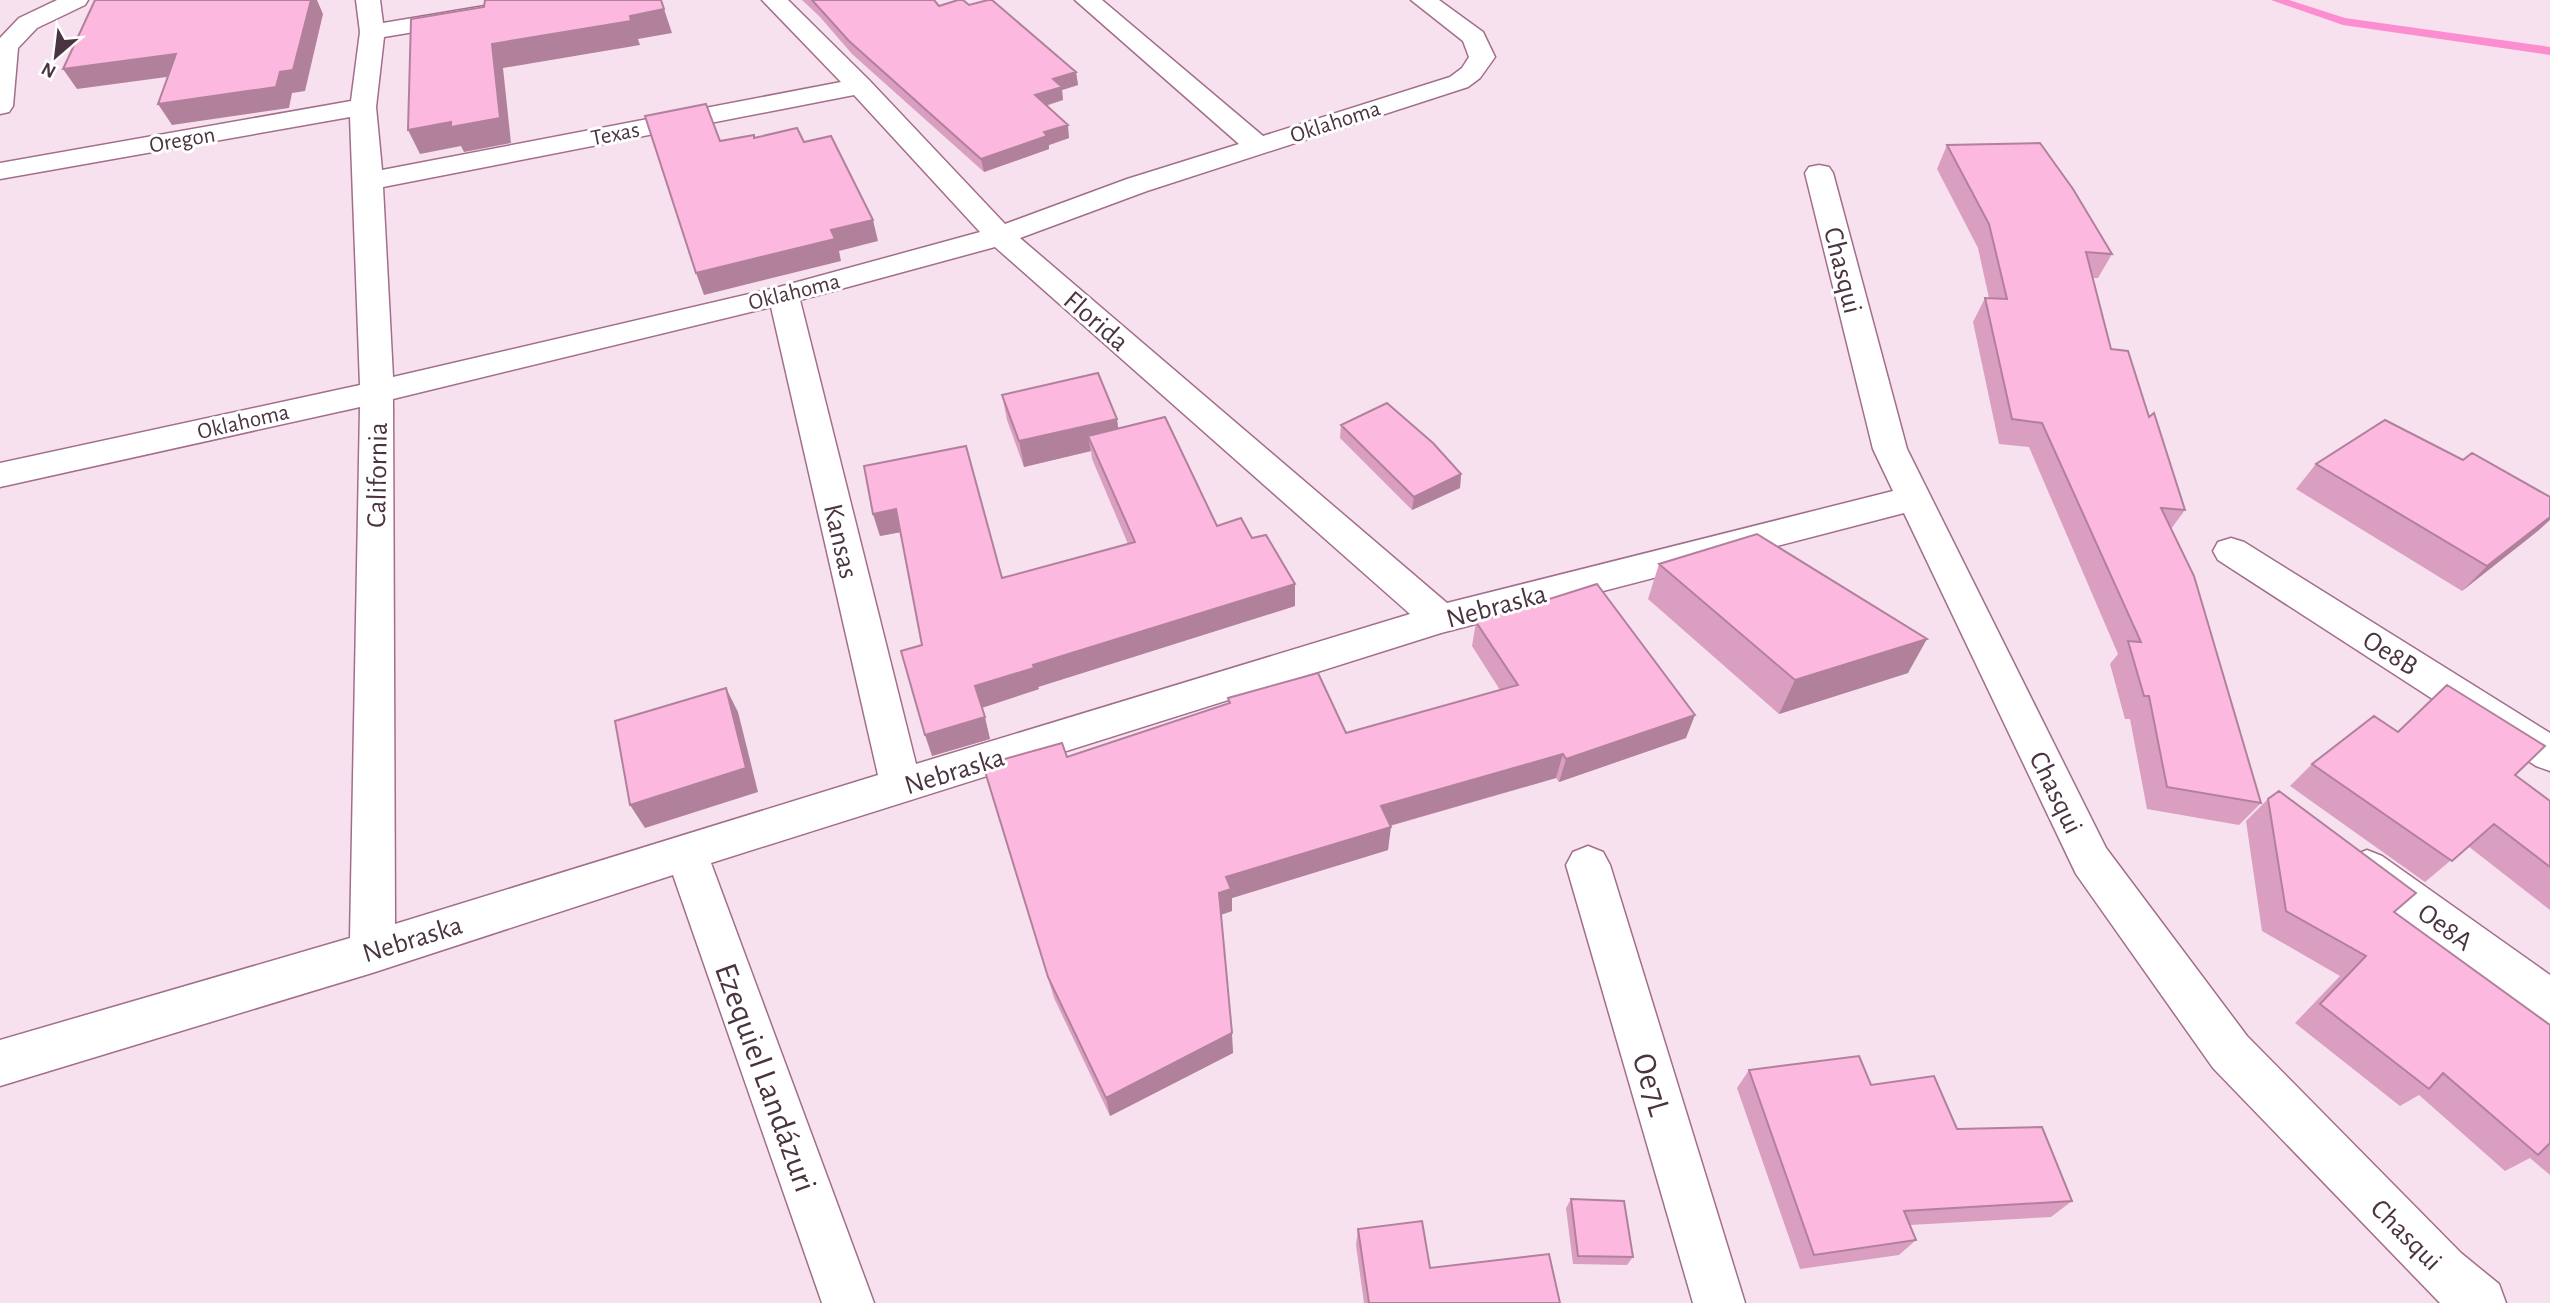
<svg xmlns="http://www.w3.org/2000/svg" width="2550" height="1303" font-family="'Alegreya Sans',sans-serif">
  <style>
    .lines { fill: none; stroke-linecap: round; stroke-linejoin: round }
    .stream { fill: #fd8dd1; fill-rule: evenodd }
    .street-casing { stroke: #a26e8c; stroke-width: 3 }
    .street { fill: #fff; fill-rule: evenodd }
    .wall { fill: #da9ec0 }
    .shaded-wall { fill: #b1819c }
    .building { fill: #fdb8df; stroke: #b1819c; stroke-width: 2 }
    .labels { text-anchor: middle; stroke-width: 6; stroke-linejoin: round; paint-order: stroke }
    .far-street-label { font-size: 23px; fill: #4b3441; stroke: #fff }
    .street-label { font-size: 28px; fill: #4b3441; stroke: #fff }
    .near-street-label { font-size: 33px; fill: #4b3441; stroke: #fff }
  </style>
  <rect width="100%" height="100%" fill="#f8e1ee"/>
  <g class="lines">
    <path class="stream" d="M2271 0H2289L2345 18 2550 47V55L2343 25Z"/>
    <defs>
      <path id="street" d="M57 0H88L85 5 37 28 18 48 13 106 9 112 0 114V38L19 18Z
        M356 0H380L383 23 520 0H576L573 5 564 7 384 37 376 107 382 170 841 82 762 0H788L869 80 1005 224 1127 179 1239 144 1075 0H1102L1263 136 1450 77 1462 68 1469 57 1463 41 1411 0H1439L1483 32 1495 57 1480 78 1468 87 1147 191 1020 238 1447 603 1893 491 1873 449 1805 173 1809 167 1819 165 1829 167 1833 173 1907 449 2106 848 2247 1036 2461 1253 2499 1284 2506 1303H2440L2213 1068 2076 874 1904 513 1441 633 711 863 874 1303H822L673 875 372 973 0 1086V1040L350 938 360 407 0 487V463L360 385 350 117 0 179V163L351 101 360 32ZM854 95 980 232 779 287 393 377 383 187ZM995 247 1410 614 916 764 800 300ZM771 307 878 775 395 924 393 399Z
        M2231 538 2244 542 2550 733V771L2536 766 2218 560 2213 551 2218 542Z
        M1588 846 1603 852 1610 865 1745 1303H1693L1566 865 1573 852Z
        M2367 850 2382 856 2550 975V1024L2534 1017 2352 882 2345 869 2352 856Z"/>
    </defs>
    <use href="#street" class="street-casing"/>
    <use href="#street" class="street"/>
  </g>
  <path class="wall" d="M802 0H934L939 6 969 5 1076 72 1078 85 1062 90 1063 100 1046 106 1069 138 1049 145V149L984 172 852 54 820 17Z
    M1947 145 2112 254 2098 278H2093L2111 349 2149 417 2185 510 2171 529 2261 803 2239 825 2147 809 2130 719H2125L2110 664 2118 654 2029 447 1999 444 1973 322 1985 298H1989L1978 248 1937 169Z
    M1002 395 1117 419 1118 429 1217 526 1252 538 1295 584V606L1038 687 1039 689 982 708 990 739 932 756 922 645 900 532 880 536 873 514 1002 578 1128 544 1092 459 1091 451 1024 467 1007 420Z
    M1341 425 1461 474 1460 488 1412 510 1340 438Z
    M2316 464 2539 530 2462 591 2296 489Z
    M1659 564 1908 673 1779 714 1648 599Z
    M1476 622 1686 738 1559 782 1556 778 1390 826 1388 850 1232 898V911L1221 915 1233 1053 1110 1116 1054 998 990 788 1067 757 1228 704V698L1346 733 1500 690 1472 646Z
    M2397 732 2515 775 2550 801V910L2468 846 2425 882 2290 786 2312 764Z
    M2268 799 2394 912 2550 1025V1175L2530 1158 2505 1171 2419 1095 2400 1106 2295 1023 2340 976 2262 931 2246 821Z
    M1749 1070 1871 1085 1957 1129 2072 1201 2051 1217 1910 1225 1916 1240 1899 1255 1800 1269 1737 1088Z
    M1571 1199 1633 1257 1627 1265 1573 1264 1566 1208Z
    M1358 1229 1430 1268 1560 1303H1364L1356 1245Z"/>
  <path class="shaded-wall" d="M305 0H317L323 14 305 91 292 93 289 108 172 125 158 104 280 72Z
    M661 0 672 33 638 39 640 45 503 68 511 143 464 152 461 146 420 154 408 130 492 44 630 16Z
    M176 54 189 74 77 89 63 69Z
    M1076 72 1078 85 1062 90 1063 100 1037 108 1035 95 1053 79Z
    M1068 125 1069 138 1049 145V149L984 172 981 159 1044 132Z
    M873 220 878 241 839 251 841 261 704 295 696 273 831 230Z
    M1117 419 1120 444 1088 436 1091 451 1024 467 1019 441Z
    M1461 474 1460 488 1412 510 1414 497Z
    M896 509 902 532 880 536 873 514Z
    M2550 517V520L2539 530 2462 591 2487 566Z
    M1295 584V606L1038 687 1039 689 981 708 975 686 1033 665Z
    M1927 639 1908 673 1779 714 1795 680Z
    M726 688 738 712 758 792 645 828 630 805Z
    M1695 715 1686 738 1559 782 1566 759Z
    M985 717 990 739 932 756 925 735Z
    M1563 754 1556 778 1378 829 1381 806Z
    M1391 827 1388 850 1232 898V911L1220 915 1219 893 1226 877Z
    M1232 1033 1233 1053 1110 1116 1106 1098Z"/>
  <path class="building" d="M95 0H311L293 70 280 72 276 87 158 104 176 54 63 69Z
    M485 0H661L664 9 630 16 631 21 492 44 500 118 451 127V122L408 130 411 19 484 7Z
    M812 0H934L939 6 958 0H963L969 5 988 0H992L1076 72 1053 79 1062 87 1035 95 1068 125 1044 132 1047 136 981 159 849 41Z
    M706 104 720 141 754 135V138L797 128 804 142 831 136 873 220 831 230 835 239 696 273 645 116Z
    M2040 143 2073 189 2112 254 2086 252 2111 349 2128 351 2149 417 2154 413 2185 510 2161 508 2194 576 2261 803 2167 787 2149 696H2144L2128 641 2141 642 2042 423 2012 419 1985 298 2007 299 1989 224 1947 145Z
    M1098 373 1117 419 1019 441 1002 395Z
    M1387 403 1433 443 1461 474 1414 497 1341 425Z
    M1165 417 1217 526 1241 518 1252 538 1266 535 1295 584 1033 665 1034 668 975 686 985 717 925 735 901 651 922 645 896 509 873 514 864 466 966 446 1002 578 1135 542 1088 436Z
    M2385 420 2463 460 2472 453 2550 497V517L2487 566 2316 464Z
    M1757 534 1927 639 1795 680 1659 564Z
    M1597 584 1695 715 1566 759 1563 754 1381 806 1391 827 1226 877 1231 889 1219 893 1232 1033 1106 1098 1048 977 983 765 1062 743 1067 757 1230 703 1228 698 1318 673 1346 733 1518 685 1476 622Z
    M2447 685 2545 746 2515 775 2550 801V867L2494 824 2452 861 2312 764 2374 716 2398 732Z
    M726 688 746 768 630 805 615 721Z
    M2279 791 2416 893 2394 912 2550 1025V1143L2538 1155 2443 1073 2429 1089 2320 1004 2366 956 2286 911 2268 799Z
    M1859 1056 1871 1085 1934 1076 1957 1129 2042 1127 2072 1201 1904 1211 1916 1240 1814 1255 1749 1070Z
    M1571 1199 1624 1201 1633 1257 1578 1256Z
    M1422 1221 1430 1268 1549 1254 1560 1303H1369L1358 1229Z"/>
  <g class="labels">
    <g class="far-street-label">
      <text transform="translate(1335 121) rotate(-18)" y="8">Oklahoma</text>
      <text transform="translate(615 133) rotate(-11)" y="8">Texas</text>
      <text transform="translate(182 139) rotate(-10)" y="8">Oregon</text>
      <text transform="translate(794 291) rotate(-14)" y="8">Oklahoma</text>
      <text transform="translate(243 421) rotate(-13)" y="8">Oklahoma</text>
    </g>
    <g class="street-label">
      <text transform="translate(1844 270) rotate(76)" y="10">Chasqui</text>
      <text transform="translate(1097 320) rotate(41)" y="10">Florida</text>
      <text transform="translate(376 475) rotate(-89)" y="10">California</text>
      <text transform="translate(842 541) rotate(77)" y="10">Kansas</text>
      <text transform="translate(1496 605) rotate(-15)" y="10">Nebraska</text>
      <text transform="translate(2391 652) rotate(32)" y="10">Oe8B</text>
      <text transform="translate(954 770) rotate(-17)" y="10">Nebraska</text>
      <text transform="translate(2057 792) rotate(64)" y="10">Chasqui</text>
      <text transform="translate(2446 926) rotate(36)" y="10">Oe8A</text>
      <text transform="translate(412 938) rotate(-17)" y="10">Nebraska</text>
      <text transform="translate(2407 1234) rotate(45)" y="10">Chasqui</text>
    </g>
    <g class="near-street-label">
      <text transform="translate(767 1077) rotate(70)" y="12">Ezequiel Landázuri</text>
      <text transform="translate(1653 1084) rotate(73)" y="12">Oe7L</text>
    </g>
  </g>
  <g transform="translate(56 56) rotate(208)" stroke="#ffffff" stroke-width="5" paint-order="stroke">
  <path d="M0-5L12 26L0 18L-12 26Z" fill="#4b3441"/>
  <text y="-10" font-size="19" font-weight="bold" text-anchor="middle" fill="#4b3441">N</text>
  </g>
</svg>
